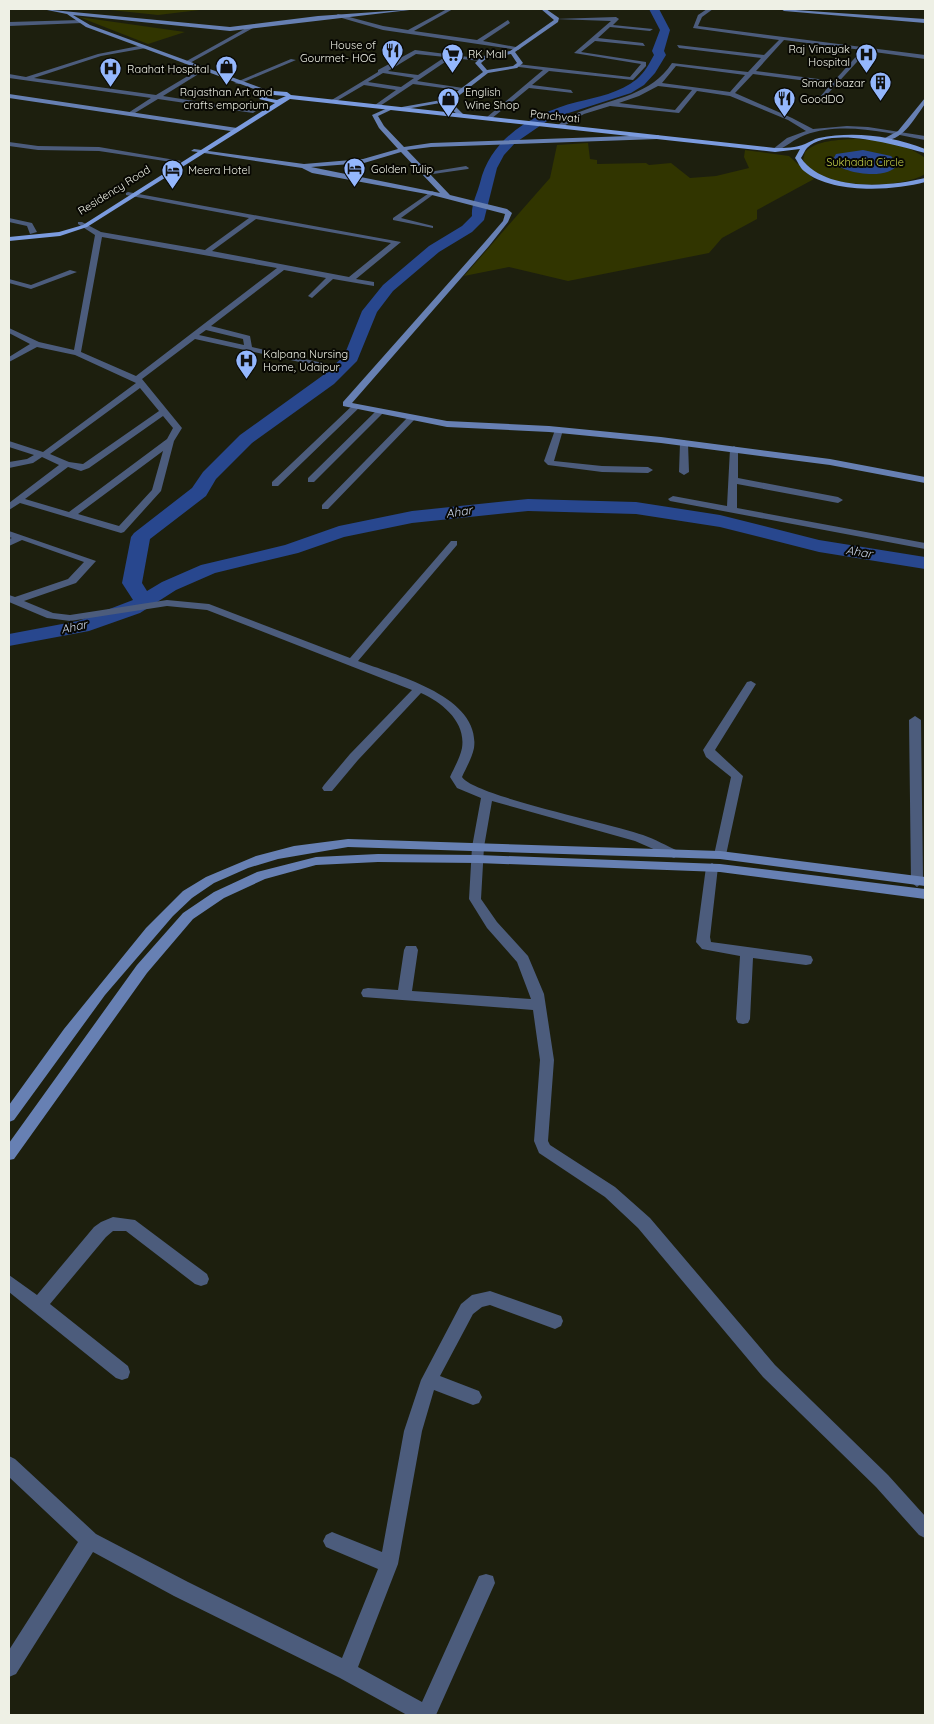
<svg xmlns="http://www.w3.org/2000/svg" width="934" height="1724" font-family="Quicksand,sans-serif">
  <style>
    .green { fill: #313500 }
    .water { fill: #28478e }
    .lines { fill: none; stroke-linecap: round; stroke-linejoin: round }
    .river { fill: #28478e; fill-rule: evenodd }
    .street { fill: #4c5c7c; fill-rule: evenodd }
    .secondary { fill: #6780b3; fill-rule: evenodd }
    .primary { fill: #7b9bde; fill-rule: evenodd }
    .labels { text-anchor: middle; stroke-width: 4; stroke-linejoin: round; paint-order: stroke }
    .far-poi-label { font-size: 11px; fill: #eef0e5; stroke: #080803; text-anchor: start }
    .far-street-label { font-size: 11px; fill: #eef0e5; stroke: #080803 }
    .far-park-label { font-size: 11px; fill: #c3ce4a; stroke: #080803 }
    .far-water-label { font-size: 12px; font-style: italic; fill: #ccd7eb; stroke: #080803 }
  </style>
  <rect width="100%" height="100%" fill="#1d1f0e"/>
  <path class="green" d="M101 9H208L158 15Z
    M79 17 185 32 148 44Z
    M855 139C879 140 906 143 925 158V174C900 190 818 190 803 160L805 152C817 140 838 140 855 139Z
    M588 143 590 159 597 160V164L646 163 649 165 671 163 690 178 716 176 749 168 744 157 745 150 789 156 814 179 757 210V219L722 238 709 253 568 281 509 267 464 276 550 178 557 145Z"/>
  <path class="water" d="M863 150 891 156 898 164C889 181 842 174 832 161L836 154Z"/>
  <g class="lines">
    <path class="river" d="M649 9H659L670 30 664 51 666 55 655 73 644 85 631 93 550 119 515 143 504 155 497 168 484 220 472 232 439 252 393 291 377 312 357 361 334 384 252 443 216 479 206 496 150 539 142 583 147 591 162 582 201 565 285 545 339 526 412 511 528 499 636 502 720 515 819 540 925 557V569L819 552 720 527 636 514 528 511 412 523 344 537 298 553 215 573 176 590 140 613 89 631 9 646V634L78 621 133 600 122 583 131 537 134 533 192 488 203 472 240 435 322 376 344 356 362 311 383 285 429 246 462 226 472 216C471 205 477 194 480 183 491 137 534 113 577 102 597 97 620 93 637 79 645 72 649 64 654 55L652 51 660 30Z"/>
    <path class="street" d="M447 9H453L414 31 477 40 508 20 510 23 483 41 521 48 518 50 383 30 335 16 338 14 383 26 408 30Z
      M707 9H713L702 17 698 26 925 55V59L867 51 822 100 819 98 831 84 753 74 735 93 792 118 813 129 847 126 868 127 925 136V140C888 133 843 121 805 135 794 139 786 147 775 152L773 149 787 138 806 131 788 120 730 96 697 91 679 113 610 106 584 114 562 127H558V125C565 120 573 114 582 111 615 98 651 95 672 63L748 72 761 58 679 48 677 45 764 55 779 40 693 28 698 15ZM784 40 862 50 834 81 756 71ZM676 66 745 75 730 92 662 83ZM658 86 692 90 675 110 619 103 639 96Z
      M616 17 619 19 613 25 653 29 650 31 610 27 598 38 643 43 645 46 595 41 581 52 646 62V66L633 80 549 71 532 85 571 90 573 93 529 88 491 119H487V117L543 70 519 67 517 64 630 77 641 64 574 53 611 21 554 19Z
      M80 20 82 23 9 26V22Z
      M248 27 253 28 188 64 183 63Z
      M144 45 146 48 101 56 34 78 156 95 203 67 205 70 163 96 256 111 253 113 158 99 130 116 128 113 151 98 9 78V74L26 77 98 54Z
      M415 50 484 59 481 61 451 58 417 81 463 88 465 91 413 84 377 108 375 105 396 90 364 85 335 102 330 101 378 72V70ZM416 54 445 57 418 75 388 71ZM383 73 414 78 401 87 368 82Z
      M291 59 296 60 239 84 234 83Z
      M9 142 38 146 99 147 181 161 178 163 99 151 38 150 9 146Z
      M466 166 469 168 468 169 426 175 423 173Z
      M432 191 434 192V194L401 218 433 226V228L393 220V218Z
      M128 192 401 242 356 279 374 282V286L333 279 312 298 308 296 326 278 284 270 211 326 250 336 252 347 327 364V368L195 339 142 379 182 428 174 441 161 491 124 532 121 533 20 503 9 510V503L59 465 42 457 33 463 9 468V462L27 459 34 455 9 447V441L43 452 136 383 75 355 37 347 9 362V357L30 344 9 333V328L39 342 74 350 95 235 78 224V222H82L101 232 205 250 249 218 126 195V193ZM256 219 391 243 349 277 212 251ZM102 237 277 268 136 376 81 352ZM206 330 243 339 244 345 199 335ZM140 388 159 411 83 464 69 462 50 454ZM163 416 173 428 167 439 69 512 25 499 68 467 81 471 89 468ZM163 451 152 490 119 526 78 514Z
      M9 218 32 223 37 232 30 234 27 226 9 222Z
      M70 270 77 272 31 289 9 283V279L31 285Z
      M354 404 361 406 278 486H272V482Z
      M378 409 385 411 314 482H308V478Z
      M409 416 416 418 328 509H322V505Z
      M559 427 563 430 554 461 602 466 648 467 653 470 648 473 602 472 548 465 544 461 555 430Z
      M684 440 688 443 689 472 684 475 679 472 680 443Z
      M734 446 738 449V478L838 497 843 500 838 503 737 484V508L925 543V549L670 501 668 499 673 496 727 506 730 449Z
      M9 531 96 561 76 583 24 601 53 613 70 615 167 600 209 604 350 658 451 541H457V545L358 661C395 675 481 696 474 748 472 758 466 768 462 777 474 796 613 824 643 835 655 839 667 846 678 851L680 854 674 858 635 841 492 801 484 847 481 899 497 922 528 956 544 994 554 1060 548 1141 550 1145 615 1187 650 1218 775 1365 888 1475 925 1516V1538L919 1535 876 1487 763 1377 638 1228 605 1197 539 1153 534 1141 540 1060 533 1010 363 997 361 993 363 989 368 988 398 990 404 950 406 946H416L418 950 412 991 531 999 517 962 487 928 469 899 472 847 481 798 457 788 450 777C454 768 460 758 462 748 466 722 443 703 421 693L358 760 332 791H324L322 788 324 785 350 754 412 690 207 610 167 606 70 621 47 618 9 602V595L15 597 68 579 84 562 22 540 9 546V539L12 538 9 537Z
      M751 681 756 684 715 750 743 776 726 855 720 859 714 855 731 777 706 757 703 750 747 682Z
      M915 716 921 720 923 882 917 887 911 882 909 720Z
      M712 863 718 867 710 937 711 942 806 955 811 956 813 960 811 964 806 965 753 958 750 1019 748 1023 743 1024 738 1023 736 1019 740 956 702 949 696 942 706 867Z
      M113 1217 135 1220 207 1274 209 1279 207 1284 201 1286 195 1284 126 1231H113L106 1237 50 1304 128 1366 130 1372 128 1378 122 1380 116 1378 9 1292V1275L37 1295 94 1227 101 1222Z
      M490 1291 561 1316 563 1321 561 1326 555 1329 490 1305 482 1307 473 1314 440 1376 479 1391 482 1397 479 1403 473 1405 434 1390 422 1431 398 1564 358 1667 422 1702 479 1576 486 1574 493 1576 495 1583 436 1715H407L340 1678 174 1596 93 1552 16 1674 9 1677V1650L78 1542 9 1477V1456L15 1459 96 1534 188 1582 342 1658 378 1569 326 1547 323 1541 326 1535 332 1532 382 1552 404 1431 421 1380 461 1304 472 1295Z"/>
    <path class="secondary" d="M42 9 230 27 318 16 418 9 230 31 73 15 90 25 272 92 270 95 86 27 67 14Z
      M541 9H546L559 18 558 22 515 52 523 63 517 68 488 73 452 101 453 104 463 114V116H459L448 106 446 102 400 110 402 107 447 99 483 72 475 63 483 56 510 51 554 20ZM511 54 517 63 513 66 487 70 481 63 487 58Z
      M781 9 925 19V23L784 11Z
      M9 94 237 128 240 130 237 132 9 98Z
      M925 98V104C916 116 903 141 885 140V138L898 131Z
      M390 107 395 108 378 116 384 126 404 147 431 143 658 135 661 137 658 139 431 147 407 150 450 195 507 209 512 213 508 222 489 246 352 403 447 421 549 426 661 437 830 459 925 477V483L830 465 661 443 549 432 447 427 343 406V402L484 243 503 221 505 214 432 195 312 173 302 168 191 151 194 149 304 164 363 159 398 149 379 128 372 115ZM401 152 440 193 311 167 364 163Z
      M348 839 720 851 925 877V886L720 859 348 847 278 859 248 868 214 883 192 898 173 916 105 995 14 1120 9 1122V1105L64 1029 146 928 183 891 206 877 256 856 294 846Z
      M378 854 478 855 720 864 925 889V899L720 872 478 863 378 862 316 865 265 879 224 898 193 919 147 973 14 1159 9 1160V1143L137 965 183 913 214 892 257 872 316 857Z"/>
    <path class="primary" d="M274 91 287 92 291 95 775 148C785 148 796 148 805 144 810 142 814 139 819 138 854 131 892 136 925 149V153C898 146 831 125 807 148 805 150 803 155 801 158 825 192 889 187 925 178V182C893 191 831 194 804 171 800 168 798 162 795 158L800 149 775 152 290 99 87 227 60 236 9 241V237L59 232 83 225 275 103 259 99 264 94ZM274 95 285 96H286L277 100 266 98Z"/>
  </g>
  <defs>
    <symbol id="restaurant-pin" viewBox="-11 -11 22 30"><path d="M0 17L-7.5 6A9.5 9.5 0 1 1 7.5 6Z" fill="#94b7fd" stroke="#080803"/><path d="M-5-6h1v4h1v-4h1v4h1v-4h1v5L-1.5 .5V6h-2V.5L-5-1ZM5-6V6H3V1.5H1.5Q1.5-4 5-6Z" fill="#111"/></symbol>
    <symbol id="supermarket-pin" viewBox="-11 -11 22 30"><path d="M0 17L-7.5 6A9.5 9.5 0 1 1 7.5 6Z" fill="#94b7fd" stroke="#080803"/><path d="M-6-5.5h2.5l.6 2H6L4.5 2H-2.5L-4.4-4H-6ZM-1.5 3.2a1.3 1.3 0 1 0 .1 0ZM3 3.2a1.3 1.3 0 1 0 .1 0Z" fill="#111"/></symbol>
    <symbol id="hospital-pin" viewBox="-11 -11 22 30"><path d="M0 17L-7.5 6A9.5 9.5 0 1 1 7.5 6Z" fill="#94b7fd" stroke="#080803"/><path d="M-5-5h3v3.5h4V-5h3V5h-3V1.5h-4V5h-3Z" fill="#111"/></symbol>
    <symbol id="shop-pin" viewBox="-11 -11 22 30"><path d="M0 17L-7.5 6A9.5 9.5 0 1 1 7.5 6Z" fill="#94b7fd" stroke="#080803"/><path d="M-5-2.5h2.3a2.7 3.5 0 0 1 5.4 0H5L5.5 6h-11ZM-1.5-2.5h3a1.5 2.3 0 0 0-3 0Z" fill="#111"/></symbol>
    <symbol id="building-pin" viewBox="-11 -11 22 30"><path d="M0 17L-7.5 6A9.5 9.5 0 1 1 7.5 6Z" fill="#94b7fd" stroke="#080803"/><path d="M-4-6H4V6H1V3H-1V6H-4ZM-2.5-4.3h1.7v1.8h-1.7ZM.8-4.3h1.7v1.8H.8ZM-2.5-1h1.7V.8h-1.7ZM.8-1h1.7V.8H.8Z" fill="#111"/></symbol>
    <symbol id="hotel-pin" viewBox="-11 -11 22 30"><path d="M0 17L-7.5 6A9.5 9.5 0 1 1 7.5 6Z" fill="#94b7fd" stroke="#080803"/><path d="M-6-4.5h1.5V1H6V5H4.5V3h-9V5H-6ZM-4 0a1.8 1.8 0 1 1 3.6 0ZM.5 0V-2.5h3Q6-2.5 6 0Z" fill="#111"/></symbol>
  </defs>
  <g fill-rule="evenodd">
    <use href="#restaurant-pin" x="380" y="38" width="25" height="34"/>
    <use href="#supermarket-pin" x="440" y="42" width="25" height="34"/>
    <use href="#hospital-pin" x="854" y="42" width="25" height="34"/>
    <use href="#shop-pin" x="214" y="54" width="25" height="34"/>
    <use href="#hospital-pin" x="98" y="56" width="25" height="34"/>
    <use href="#building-pin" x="868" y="70" width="25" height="34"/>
    <use href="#shop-pin" x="436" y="86" width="25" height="34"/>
    <use href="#restaurant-pin" x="772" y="86" width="25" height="34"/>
    <use href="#hotel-pin" x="342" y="156" width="25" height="34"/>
    <use href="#hotel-pin" x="160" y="158" width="25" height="34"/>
    <use href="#hospital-pin" x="234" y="348" width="25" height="34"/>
  </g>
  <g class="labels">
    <g class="far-poi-label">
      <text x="376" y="49" text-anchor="end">House of<tspan x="376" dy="13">Gourmet- HOG</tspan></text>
      <text x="850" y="53" text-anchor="end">Raj Vinayak<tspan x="850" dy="13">Hospital</tspan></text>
      <text x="468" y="58">RK Mall</text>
      <text x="127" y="73">Raahat Hospital</text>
      <text x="865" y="87" text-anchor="end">Smart bazar</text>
      <text x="226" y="96" text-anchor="middle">Rajasthan Art and<tspan x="226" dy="13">crafts emporium</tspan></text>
      <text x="465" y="96">English<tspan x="465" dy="13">Wine Shop</tspan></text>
      <text x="800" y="103">GoodDO</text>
      <text x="371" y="173">Golden Tulip</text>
      <text x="188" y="174">Meera Hotel</text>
      <text x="263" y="358">Kalpana Nursing<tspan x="263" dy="13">Home, Udaipur</tspan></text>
    </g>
    <g class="far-street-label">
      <text transform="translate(555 116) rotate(6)" y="4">Panchvati</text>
      <text transform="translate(114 190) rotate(-32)" y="4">Residency Road</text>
    </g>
    <g class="far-park-label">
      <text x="865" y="166">Sukhadia Circle</text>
    </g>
    <g class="far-water-label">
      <text transform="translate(459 512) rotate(-9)" y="4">Ahar</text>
      <text transform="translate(859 552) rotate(9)" y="4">Ahar</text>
      <text transform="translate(74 627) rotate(-13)" y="4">Ahar</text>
    </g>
  </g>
  <rect width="934" height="1724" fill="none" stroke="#eef0e5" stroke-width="20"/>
</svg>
